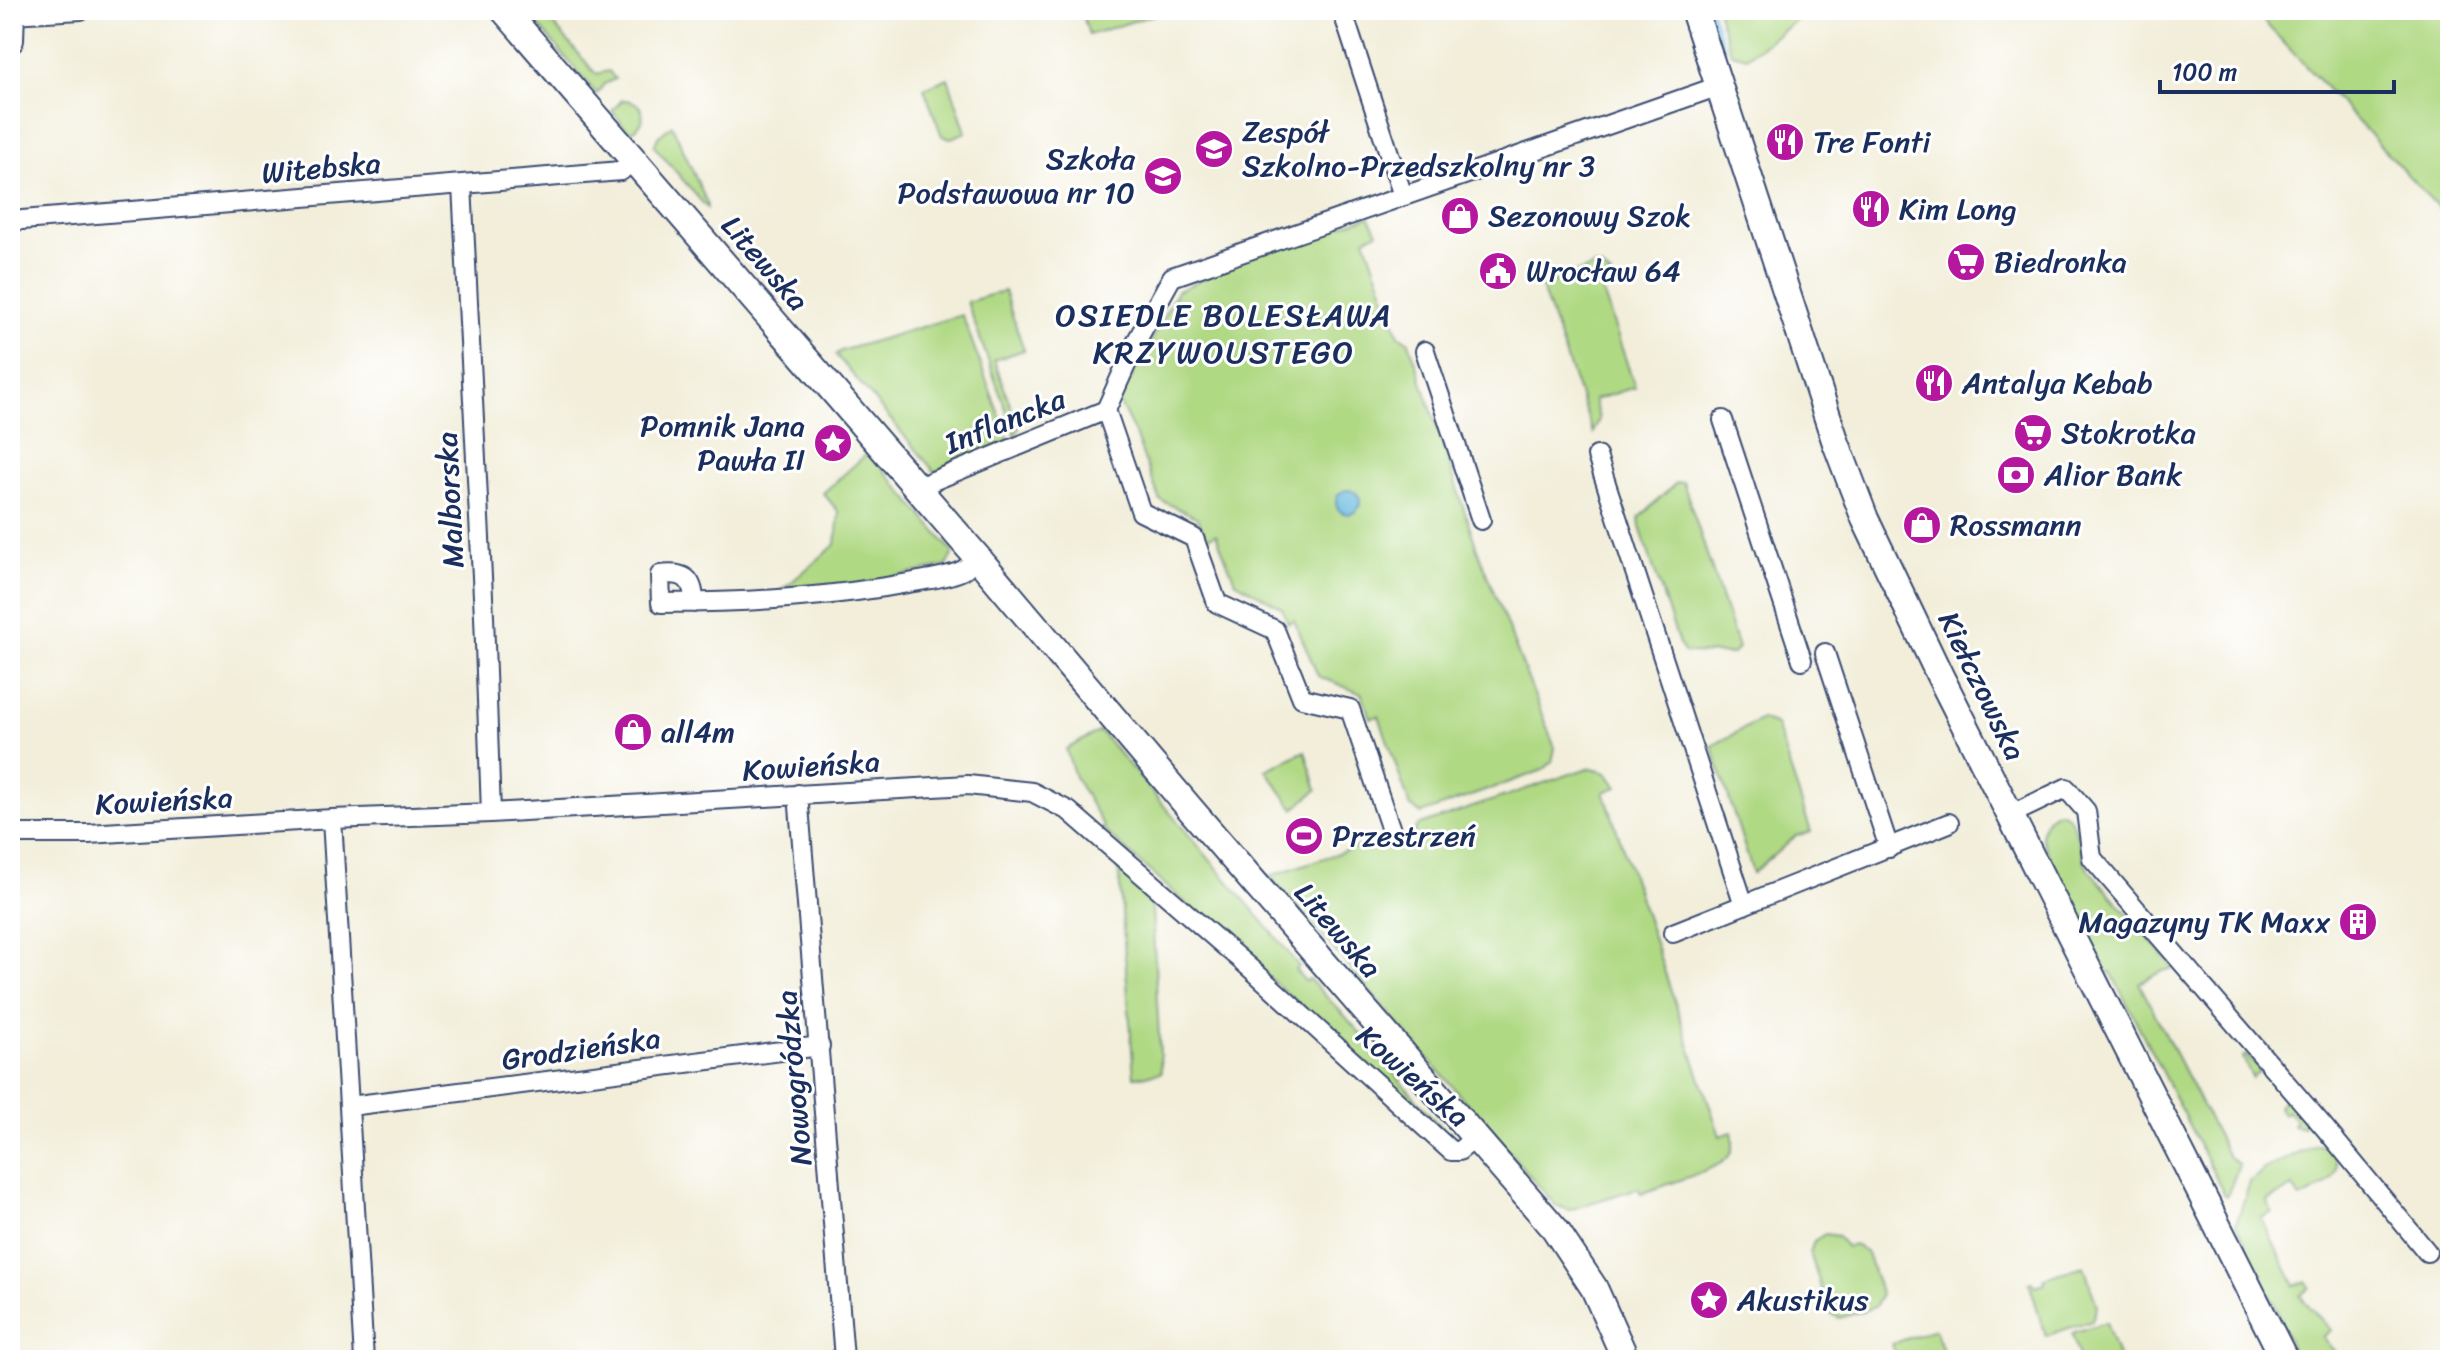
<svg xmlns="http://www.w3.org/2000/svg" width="2460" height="1370" font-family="Sriracha,sans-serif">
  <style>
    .green { fill: #b0d984; stroke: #668471; stroke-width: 2 }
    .water { fill: #61b6dd; stroke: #3e729e; stroke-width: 2 }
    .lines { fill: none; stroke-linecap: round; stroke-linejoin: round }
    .stream { stroke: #61b6dd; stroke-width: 5 }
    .street-casing { stroke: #3b4c71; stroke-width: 22 }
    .secondary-casing { stroke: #3b4c71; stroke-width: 30 }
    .street { stroke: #fff; stroke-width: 18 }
    .secondary { stroke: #fff; stroke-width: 26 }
    .labels { text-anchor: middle; stroke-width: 6; stroke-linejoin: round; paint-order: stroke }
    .poi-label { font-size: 30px; fill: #1b2f5e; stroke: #fff; text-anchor: start }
    .street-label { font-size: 30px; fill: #1b2f5e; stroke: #fff }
    .neighbourhood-label { font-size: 32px; letter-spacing: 2px; fill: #1b2f5e; stroke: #fff }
  </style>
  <rect width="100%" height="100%" fill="#fff"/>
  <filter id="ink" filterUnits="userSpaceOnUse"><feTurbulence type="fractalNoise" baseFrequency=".0125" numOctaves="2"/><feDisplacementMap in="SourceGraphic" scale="16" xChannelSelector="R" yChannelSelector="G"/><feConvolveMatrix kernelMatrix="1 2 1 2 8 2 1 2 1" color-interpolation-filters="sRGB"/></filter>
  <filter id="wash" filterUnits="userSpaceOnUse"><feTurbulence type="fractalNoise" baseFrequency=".006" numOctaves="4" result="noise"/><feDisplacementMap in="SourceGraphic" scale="32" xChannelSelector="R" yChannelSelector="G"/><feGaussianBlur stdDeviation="1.8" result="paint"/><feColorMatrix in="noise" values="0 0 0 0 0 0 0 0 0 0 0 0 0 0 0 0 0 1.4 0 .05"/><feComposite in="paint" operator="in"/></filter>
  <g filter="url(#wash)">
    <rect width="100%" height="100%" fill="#f2eeda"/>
    <path class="green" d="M525 10H541L596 74 609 71 615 79 604 84 597 94Z
      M1081 10H1155L1156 14 1089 35Z
      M1717 10H1810L1747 57 1731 53Z
      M2253 10H2450V220Z
      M948 78 966 132 951 138 942 136 924 88Z
      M622 100C636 100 645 107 642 122L636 129 629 132 612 111Z
      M672 125 707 203V208L654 146 658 137Z
      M1369 216 1378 232 1365 238 1399 335 1409 342 1477 549 1555 748 1552 762 1543 770 1421 814 1410 806 1379 716 1371 718 1362 694 1318 676 1294 620 1288 623 1282 608 1235 581 1216 534 1206 538 1198 518 1160 500 1134 432 1119 402 1177 291 1250 257Z
      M1595 266 1602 268 1611 276 1599 281 1635 387 1594 400 1599 419 1593 433 1541 286Z
      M1004 291 1024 350 994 360 1019 429 1015 435 967 302Z
      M962 315 1009 441 935 472 836 355 841 351Z
      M869 452 953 552 947 566 856 585 781 591 836 544 839 512 823 493Z
      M1683 482 1738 648 1733 654 1685 653 1679 644 1640 527 1639 518 1676 483Z
      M1761 719 1776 725 1811 832 1796 836 1753 873 1712 746Z
      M1100 731 1282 944 1299 967 1295 970 1305 981 1309 979 1346 1017 1448 1136 1102 829 1104 827 1075 777 1066 749Z
      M1305 751 1317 790 1294 809 1266 770Z
      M1588 768 1607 773 1617 787 1604 792 1720 1136 1732 1132C1735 1142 1733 1154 1724 1161 1710 1172 1660 1186 1641 1194L1638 1188 1569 1210 1555 1205 1270 876 1378 840 1399 846 1410 840 1417 826Z
      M2058 811C2080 816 2076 850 2089 870L2174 968 2163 971 2139 983 2228 1156 2239 1165 2227 1196 2224 1194 2111 972 2106 974 2093 955 2042 840C2039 828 2047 816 2058 811Z
      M1118 859 1151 892 1161 1073 1134 1077Z
      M2246 1055 2302 1115 2305 1123 2303 1128 2293 1125 2296 1120 2287 1111 2283 1114 2278 1107 2284 1097 2261 1071 2252 1078 2243 1057Z
      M2316 1145 2327 1146C2353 1174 2323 1188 2300 1199L2293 1187 2267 1201 2272 1212 2261 1218 2295 1286 2306 1281 2310 1287 2300 1296 2331 1330 2322 1337 2342 1360H2296L2277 1310 2236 1224 2250 1182 2264 1169Z
      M1825 1234 1838 1236 1846 1247 1854 1245 1866 1251 1881 1295 1875 1307 1840 1318 1829 1313 1810 1253 1814 1241Z
      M2084 1266 2097 1306 2092 1320 2046 1336 2029 1283 2033 1282 2035 1286 2045 1283 2044 1278Z
      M2106 1322 2119 1360H2080L2072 1333Z
      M1935 1329 1946 1360H1897L1892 1344Z"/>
    <path class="water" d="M1336 502a12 12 0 1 1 24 0a12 12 0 1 1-24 0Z"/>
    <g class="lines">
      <path class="stream" d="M1710 10 1723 49"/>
    </g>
  </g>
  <g filter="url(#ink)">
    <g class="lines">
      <defs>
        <path id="street" d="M1342 10 1403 196
          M11 14 81 10
          M462 185 484 616 491 813
          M10 221 621 171 633 160
          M1425 351 1481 520
          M1106 410 1141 512 1194 538 1217 603 1275 630 1302 698 1350 709 1391 830
          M1723 420 1802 660
          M1597 456 1744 905
          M919 491 928 483 1106 410 1137 340 1172 277 1719 86
          M694 603C694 577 683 572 660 575L661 603C747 602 830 598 914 582 929 579 950 577 963 570 968 567 972 561 977 557
          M1825 653 1889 848
          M798 794 844 1358
          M2010 815 2066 788 2086 811 2092 858 2324 1127 2427 1252
          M332 819 364 1360
          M10 834H88L332 819 491 813 968 785 1032 792 1069 811 1259 976 1451 1151H1459L1476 1137
          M1673 933 1949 823
          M350 1106 820 1046"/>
        <path id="secondary" d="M504 10 977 557 1192 811 1555 1229 1594 1288 1626 1360
          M1694 10 1836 443 1865 519 1940 676 2285 1360
          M10 40 11 10"/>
      </defs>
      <use href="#street" class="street-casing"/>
      <use href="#secondary" class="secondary-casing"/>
      <use href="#street" class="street"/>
      <use href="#secondary" class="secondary"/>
    </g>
  </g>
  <defs>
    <symbol id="restaurant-disc" viewBox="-11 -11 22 22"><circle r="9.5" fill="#b5179e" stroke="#fff"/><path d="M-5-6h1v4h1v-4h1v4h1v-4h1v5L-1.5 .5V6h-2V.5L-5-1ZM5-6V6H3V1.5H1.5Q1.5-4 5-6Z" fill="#fff"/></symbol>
    <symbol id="school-disc" viewBox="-11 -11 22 22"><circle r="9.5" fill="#b5179e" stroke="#fff"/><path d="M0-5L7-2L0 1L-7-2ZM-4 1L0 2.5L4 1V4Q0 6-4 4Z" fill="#fff"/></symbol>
    <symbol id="shop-disc" viewBox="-11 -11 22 22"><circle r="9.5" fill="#b5179e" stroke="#fff"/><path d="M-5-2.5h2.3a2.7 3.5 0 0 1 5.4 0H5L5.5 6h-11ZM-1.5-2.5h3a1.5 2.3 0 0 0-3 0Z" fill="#fff"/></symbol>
    <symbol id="supermarket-disc" viewBox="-11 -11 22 22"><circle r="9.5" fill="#b5179e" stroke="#fff"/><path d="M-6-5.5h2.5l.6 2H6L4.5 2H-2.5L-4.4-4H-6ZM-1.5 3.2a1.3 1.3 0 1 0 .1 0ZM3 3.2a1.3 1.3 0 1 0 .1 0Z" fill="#fff"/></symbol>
    <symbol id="civic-disc" viewBox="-11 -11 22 22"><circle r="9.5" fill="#b5179e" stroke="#fff"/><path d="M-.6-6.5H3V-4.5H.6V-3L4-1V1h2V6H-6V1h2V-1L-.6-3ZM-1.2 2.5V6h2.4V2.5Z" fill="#fff"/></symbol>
    <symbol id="sight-disc" viewBox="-11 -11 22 22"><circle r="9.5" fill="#b5179e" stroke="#fff"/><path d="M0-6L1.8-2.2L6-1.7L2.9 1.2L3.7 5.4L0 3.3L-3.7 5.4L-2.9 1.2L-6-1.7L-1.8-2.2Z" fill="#fff"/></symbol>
    <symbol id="bank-disc" viewBox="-11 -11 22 22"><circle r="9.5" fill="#b5179e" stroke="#fff"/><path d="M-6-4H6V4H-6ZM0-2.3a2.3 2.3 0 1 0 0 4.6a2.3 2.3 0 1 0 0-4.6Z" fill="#fff"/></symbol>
    <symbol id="stadium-disc" viewBox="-11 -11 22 22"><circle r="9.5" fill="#b5179e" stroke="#fff"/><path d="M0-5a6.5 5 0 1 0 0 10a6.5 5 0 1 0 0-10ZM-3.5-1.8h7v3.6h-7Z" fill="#fff"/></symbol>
    <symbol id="building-disc" viewBox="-11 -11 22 22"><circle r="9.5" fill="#b5179e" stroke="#fff"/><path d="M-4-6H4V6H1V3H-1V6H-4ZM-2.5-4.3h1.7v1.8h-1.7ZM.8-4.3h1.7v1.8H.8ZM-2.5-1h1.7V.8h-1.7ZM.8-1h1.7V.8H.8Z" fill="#fff"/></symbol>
  </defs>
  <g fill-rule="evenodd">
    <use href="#restaurant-disc" x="1763" y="120" width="44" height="44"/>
    <use href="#school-disc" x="1192" y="127" width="44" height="44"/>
    <use href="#school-disc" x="1141" y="154" width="44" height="44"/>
    <use href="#restaurant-disc" x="1849" y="187" width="44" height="44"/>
    <use href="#shop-disc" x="1438" y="194" width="44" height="44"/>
    <use href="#supermarket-disc" x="1944" y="240" width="44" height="44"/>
    <use href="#civic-disc" x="1476" y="249" width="44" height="44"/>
    <use href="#restaurant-disc" x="1912" y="361" width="44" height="44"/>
    <use href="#supermarket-disc" x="2011" y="411" width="44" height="44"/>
    <use href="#sight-disc" x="811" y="421" width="44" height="44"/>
    <use href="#bank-disc" x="1994" y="453" width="44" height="44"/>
    <use href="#shop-disc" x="1900" y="503" width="44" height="44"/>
    <use href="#shop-disc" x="611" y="710" width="44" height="44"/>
    <use href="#stadium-disc" x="1282" y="814" width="44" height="44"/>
    <use href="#building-disc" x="2336" y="900" width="44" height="44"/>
    <use href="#sight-disc" x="1687" y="1278" width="44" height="44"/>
  </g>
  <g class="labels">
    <g class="poi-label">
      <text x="1242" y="142">Zespół<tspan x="1242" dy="34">Szkolno-Przedszkolny nr 3</tspan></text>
      <text x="1813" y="152">Tre Fonti</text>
      <text x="1135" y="169" text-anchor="end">Szkoła<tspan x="1135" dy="34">Podstawowa nr 10</tspan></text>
      <text x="1899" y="219">Kim Long</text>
      <text x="1488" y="226">Sezonowy Szok</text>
      <text x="1994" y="272">Biedronka</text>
      <text x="1526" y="281">Wrocław 64</text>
      <text x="1962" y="393">Antalya Kebab</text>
      <text x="805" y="436" text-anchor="end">Pomnik Jana<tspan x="805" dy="34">Pawła II</tspan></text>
      <text x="2061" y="443">Stokrotka</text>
      <text x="2044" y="485">Alior Bank</text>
      <text x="1950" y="535">Rossmann</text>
      <text x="661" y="742">all4m</text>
      <text x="1332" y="846">Przestrzeń</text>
      <text x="2330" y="932" text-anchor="end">Magazyny TK Maxx</text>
      <text x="1737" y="1310">Akustikus</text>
    </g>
    <g class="street-label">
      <text transform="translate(321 168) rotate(-5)" y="10">Witebska</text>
      <text transform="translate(765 263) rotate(49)" y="10">Litewska</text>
      <text transform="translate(1005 421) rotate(-22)" y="10">Inflancka</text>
      <text transform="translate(450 500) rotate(-93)" y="10">Malborska</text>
      <text transform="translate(1982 686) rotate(64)" y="10">Kiełczowska</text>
      <text transform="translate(811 766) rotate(-4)" y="10">Kowieńska</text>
      <text transform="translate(164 801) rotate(-3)" y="10">Kowieńska</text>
      <text transform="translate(1338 930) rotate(49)" y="10">Litewska</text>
      <text transform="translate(581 1049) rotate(-8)" y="10">Grodzieńska</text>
      <text transform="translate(1413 1076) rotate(41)" y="10">Kowieńska</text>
      <text transform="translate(794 1078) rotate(-95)" y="10">Nowogródzka</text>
    </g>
    <g class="neighbourhood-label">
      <text x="1224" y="326">OSIEDLE BOLESŁAWA<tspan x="1224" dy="37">KRZYWOUSTEGO</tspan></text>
    </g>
  </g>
  <rect width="2460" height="1370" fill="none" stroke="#fff" stroke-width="40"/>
  <path d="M2160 80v12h234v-12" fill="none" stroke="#1b2f5e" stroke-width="4"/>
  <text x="2172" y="80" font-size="24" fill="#1b2f5e" stroke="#ffffff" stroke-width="6" paint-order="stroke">100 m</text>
</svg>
